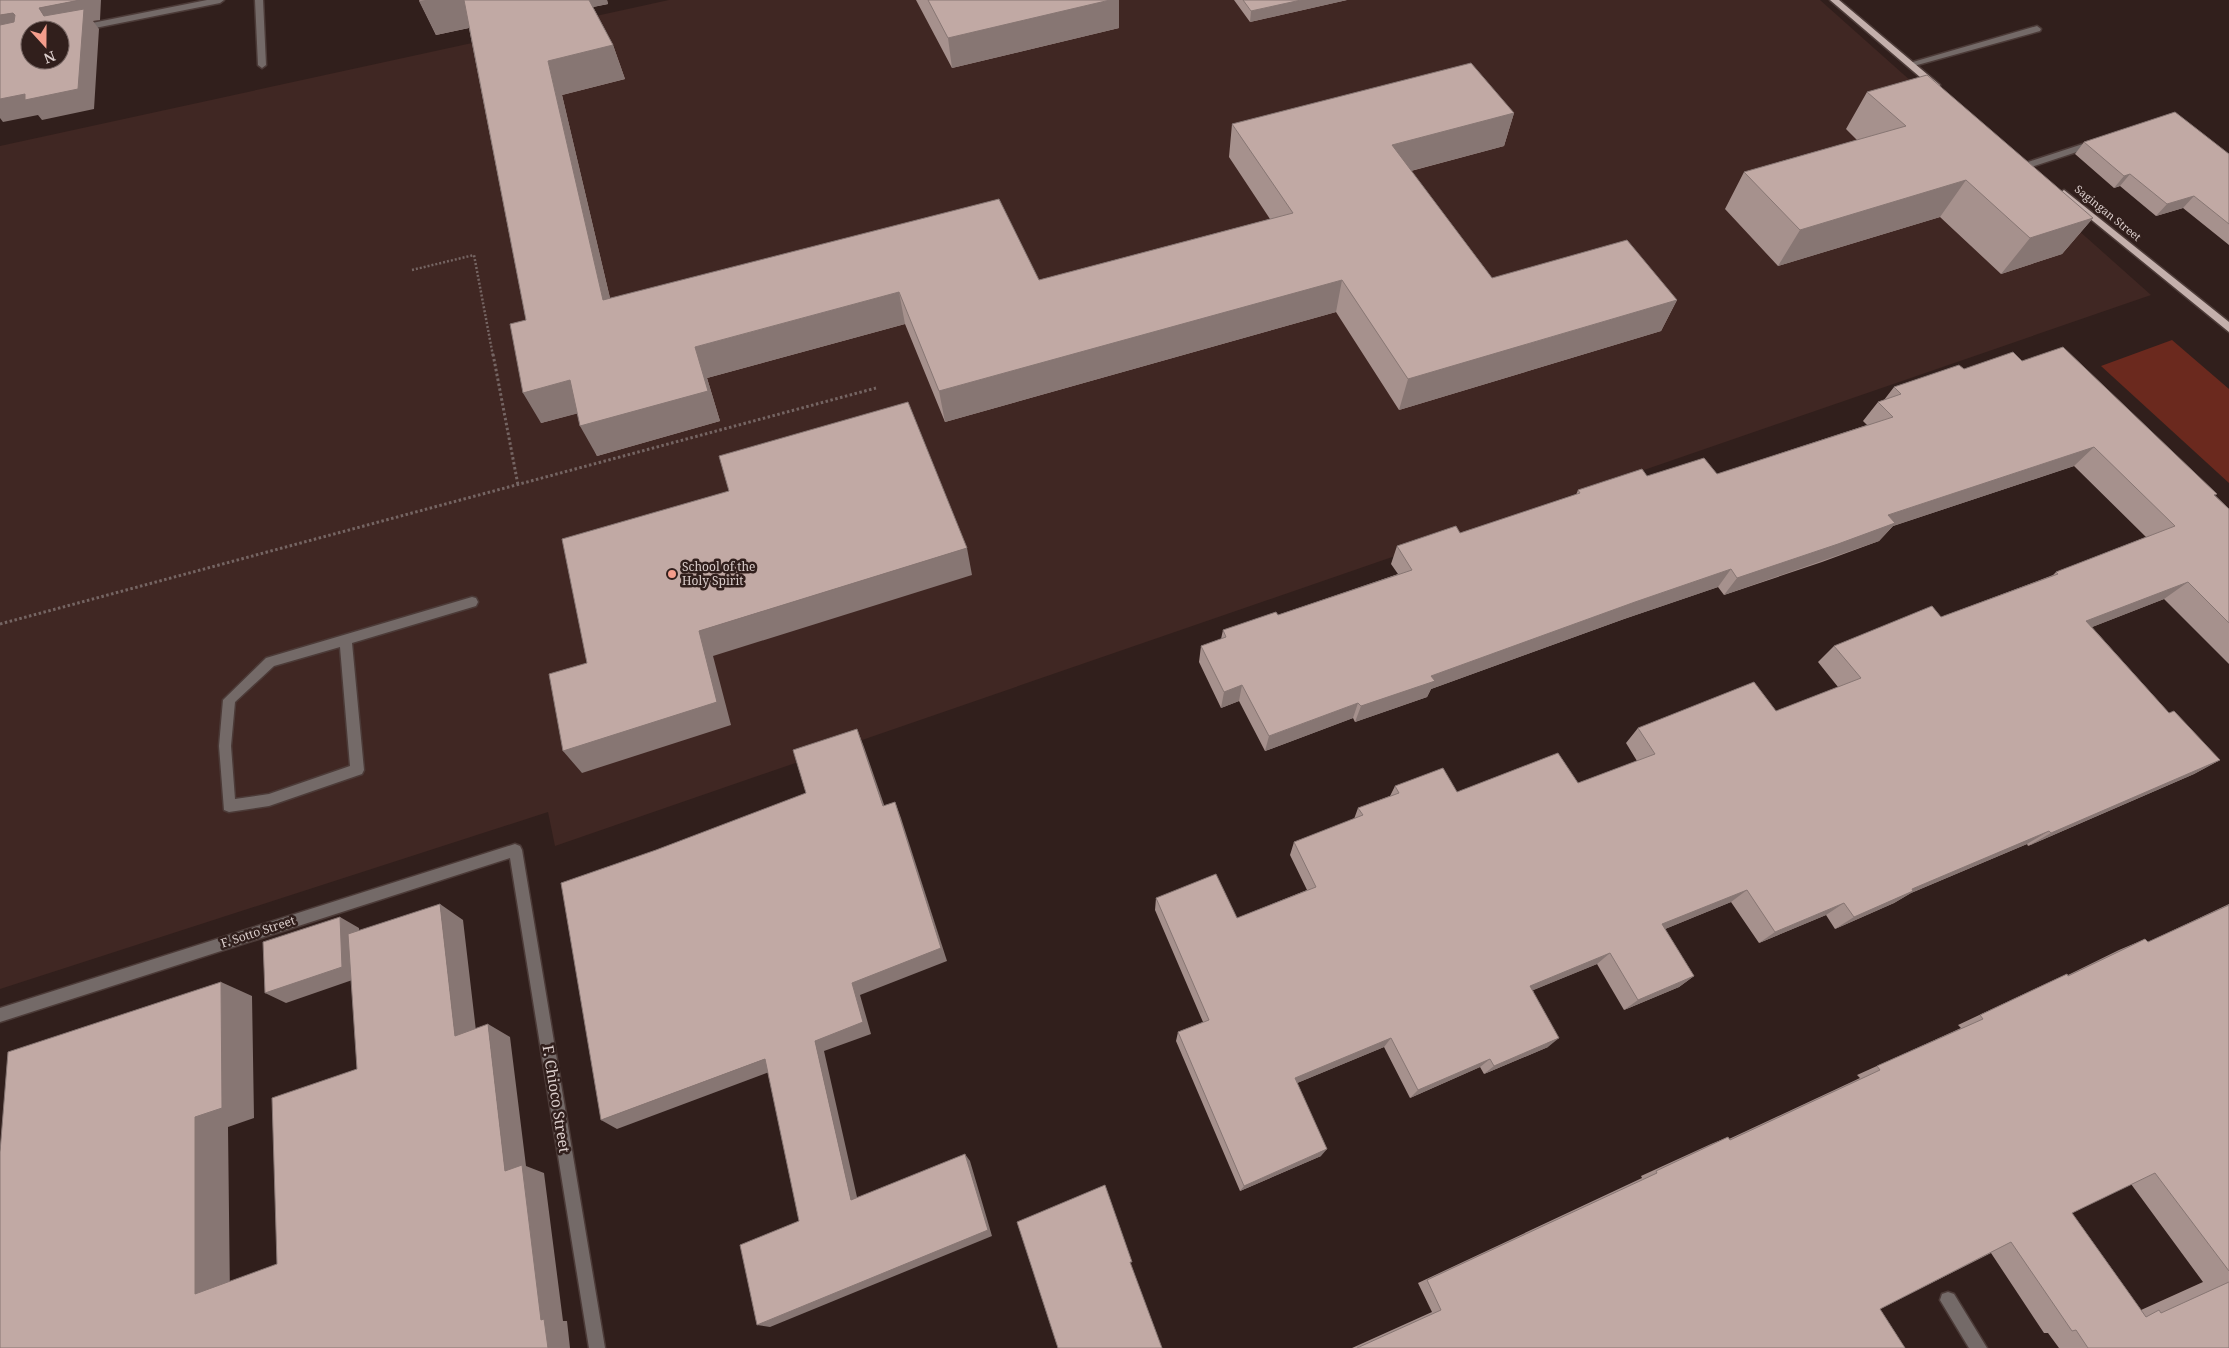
<svg xmlns="http://www.w3.org/2000/svg" width="2229" height="1348" font-family="'Noto Serif',serif">
  <style>
    .built { fill: #402723 }
    .green { fill: #6b291e }
    .lines { fill: none; stroke-linecap: round; stroke-linejoin: round }
    .minor-casing { stroke: #4c3b38; stroke-width: 3 }
    .major-casing { stroke: #4c3b38; stroke-width: 3 }
    .path-far1 { stroke: #756563; stroke-width: 2.5; stroke-dasharray: 2 2; stroke-linecap: butt }
    .path { stroke: #756563; stroke-width: 3; stroke-dasharray: 2.5 2.5; stroke-linecap: butt }
    .minor { fill: #746a68; fill-rule: evenodd }
    .major { fill: #c4b0ac; fill-rule: evenodd }
    .wall { fill: #a6918d; fill-rule: evenodd }
    .shaded-wall { fill: #877673 }
    .building { fill: #c1a9a4; stroke: #877673; fill-rule: evenodd }
    .poi-dot { fill: #f49d8c; stroke: #311f1c; stroke-width: 2 }
    .labels { text-anchor: middle; stroke-width: 5; stroke-linejoin: round; paint-order: stroke }
    .far-street-label { font-size: 11px; fill: #dbcecc; stroke: #311f1c }
    .poi-label { font-size: 12px; fill: #dbcecc; stroke: #311f1c; text-anchor: start }
    .street-label { font-size: 12px; fill: #dbcecc; stroke: #311f1c }
    .near-street-label { font-size: 15px; fill: #dbcecc; stroke: #311f1c }
  </style>
  <rect width="100%" height="100%" fill="#311f1c"/>
  <path class="built" d="M669 0H1820L2151 295 555 846 548 812 0 989V146Z"/>
  <path class="green" d="M2172 340 2229 389V483L2101 366Z"/>
  <g class="lines">
    <defs>
      <path id="minor" d="M207 0H224L220 3 60 35V30H57Z
        M255 0H263L266 65 262 68 258 65Z
        M2037 26 2041 29 2040 31 1910 67 1906 64Z
        M2095 140 2098 141V145L2028 168 2023 165 2025 163Z
        M472 597 476 598 478 602 476 606 352 643 364 770 362 774 269 806 229 812 224 810 219 746 223 700 266 658ZM340 647 350 766 269 794 235 799 231 746 235 702 274 666Z
        M515 844 520 846 522 850 605 1348H589L510 858 0 1022V1008Z
        M1948 1292 1954 1294 1987 1348H1969L1940 1300 1942 1294Z"/>
      <path id="major" d="M1830 0H1839L1940 85V89H1934Z
        M2064 190 2229 322V332L2061 195 2059 193Z"/>
    </defs>
    <use href="#minor" class="minor-casing"/>
    <use href="#major" class="major-casing"/>
    <path class="path-far1" d="M412 270 474 255 493 356"/>
    <path class="path" d="M493 354 518 485
      M0 624 876 388"/>
    <use href="#minor" class="minor"/>
    <use href="#major" class="major"/>
  </g>
  <path class="wall" d="M419 0H607L608 4 593 7 613 45 625 79 562 95 610 298 1039 280 1270 219 1229 157 1232 124 1514 113 1504 146 1411 171 1492 278 1677 300 1661 331 1399 410 1336 312 945 422 905 324 707 378 720 421 597 456 578 413 541 423 526 320 469 28 436 35Z
    M916 0H1119V28L952 68Z
    M1234 0H1347L1250 22Z
    M1867 92 2093 218 2062 254 2001 274 1940 217 1778 266 1725 209 1744 172 1857 140 1846 129Z
    M2084 142 2229 154V245L2183 208 2156 216 2120 186 2114 188 2075 154Z
    M2022 361 2215 495 2229 509V664L2164 599 2092 627 2169 713 2220 760 2194 774 2028 846 2027 844 1911 893 1894 903 1835 929 1826 915 1759 943 1731 902 1665 929 1694 976 1679 987 1624 1010 1597 964 1533 990 1548 1047 1484 1074 1480 1067 1410 1098 1384 1047 1297 1083 1321 1156 1240 1191 1176 1041 1178 1032 1203 1022 1155 910 1156 898 1237 918 1307 890 1290 855 1294 842 1354 819 1358 808 1390 796 1395 786 1457 792 1578 783 1637 761 1626 743 1638 728 1776 711 1838 687 1818 662 1834 646 1941 617 2053 575 2056 572 2146 537 2074 466 1893 526 1879 541 1822 562 1724 595 1718 587 1624 619 1431 689 1427 697 1355 722 1353 718 1265 751 1239 701 1221 708 1199 662 1201 646 1221 639 1223 630 1278 615 1398 574 1391 564 1397 546 1460 533 1576 495 1578 490 1647 476 1717 474 1867 425 1863 421 1878 402 1884 400 1894 387 1964 369Z
    M2229 904V1348H2059L2048 1333H2044L1991 1253 1880 1309 1905 1348H1352L1432 1312 1418 1283 1642 1178 1641 1176 1711 1144 1728 1137 1729 1139 1860 1078 1857 1075 1961 1028 1958 1025 2043 985 2067 974 2068 975 2119 950 2145 939 2148 942ZM2131 1184 2203 1282 2141 1310 2072 1213Z"/>
  <path class="shaded-wall" d="M80 0H101L100 20 93 21 99 29 94 109 42 120 38 115 3 122 0 118V99L44 16 39 8Z
    M425 0H466L478 26 436 35 419 1Z
    M585 0H607L608 4 588 8Z
    M1110 0H1119V28L952 68 948 38Z
    M1301 0H1347L1250 22 1251 11Z
    M13 13 30 33 0 40V15Z
    M613 45 625 79 562 95 618 332 603 300 548 61Z
    M1514 113 1504 146 1384 178 1392 145Z
    M2130 174 2120 186 2114 188 2124 176Z
    M1966 180 1940 217 1778 266 1800 230Z
    M2194 196 2183 208 2156 216 2167 204Z
    M2093 218 2062 254 2001 274 2030 238Z
    M1342 280 1336 312 945 422 939 391Z
    M899 292 905 324 707 378 720 421 597 456 580 426 695 347Z
    M1677 300 1661 331 1399 410 1408 379Z
    M570 380 587 411 541 423 523 393Z
    M2094 447 2074 466 1893 526 1879 541 1724 595 1737 578 1888 515Z
    M967 548 972 575 713 656 731 725 582 773 563 751 699 631Z
    M1731 569 1718 587 1624 619 1431 689 1427 697 1355 722 1361 706 1431 676 1635 602Z
    M2188 582 2164 599 2064 638 2086 621Z
    M1242 685 1239 701 1221 708 1224 692Z
    M1358 703 1353 718 1265 751 1269 736Z
    M857 729 864 747 890 822 883 806Z
    M2220 760 2194 774 2028 846 2051 833Z
    M895 802 901 818 947 961 860 995 871 1034 824 1051 859 1206 851 1200 815 1041 852 983Z
    M2049 831 2027 844 1911 893 1894 903 1835 929 1854 917 1912 889Z
    M1747 890 1731 902 1648 936 1662 924Z
    M1844 903 1826 915 1759 943 1775 932Z
    M440 904 463 920 478 1048 455 1036Z
    M340 917 359 928 361 977 286 1003 265 993Z
    M1610 953 1597 964 1519 996 1530 986Z
    M1694 976 1679 987 1624 1010 1638 1000Z
    M221 982 252 996 254 1118 228 1127 230 1298 195 1294V1117Z
    M488 1024 510 1037 526 1166 544 1173 563 1321H567L570 1348H548L541 1320 505 1171Z
    M1391 1038 1384 1047 1290 1086 1295 1078Z
    M1559 1038 1548 1047 1484 1074 1494 1066Z
    M765 1059 777 1069 617 1129 601 1120Z
    M1490 1059 1480 1067 1410 1098 1418 1090Z
    M1327 1149 1321 1156 1240 1191 1244 1186Z
    M965 1154 970 1161 992 1236 770 1327 757 1325Z"/>
  <path class="building" d="M0 0H80L39 8 44 16 84 9 78 89 25 100V94L0 99V25L14 22 15 15 13 13 0 15ZM30 30H60V60H30Z
    M464 0H589L613 45 548 61 603 300 999 199 1039 280 1293 213 1232 124 1471 63 1514 113 1392 145 1492 278 1627 240 1677 300 1408 379 1342 280 939 391 899 292 695 347 708 391 580 426 570 380 523 393 510 324 526 320Z
    M928 0H1110L948 38Z
    M1243 0H1301L1251 11Z
    M1927 75 2093 218 2030 238 1966 180 1800 230 1744 172 1906 126 1867 92Z
    M2175 112 2229 154V224L2194 196 2167 204 2130 174 2124 176 2084 142Z
    M2063 347 2217 494 2214 495 2229 509V623L2188 582 2086 621 2169 713 2174 711 2220 760 2051 833 2049 831 1912 889 1913 891 1854 917 1844 903 1775 932 1747 890 1662 924 1694 976 1638 1000 1610 953 1530 986 1559 1038 1494 1066 1490 1059 1418 1090 1391 1038 1295 1078 1327 1149 1244 1186 1178 1032 1209 1020 1156 898 1216 874 1237 918 1316 887 1294 842 1363 815 1358 808 1399 793 1395 786 1443 768 1457 792 1558 753 1578 783 1655 754 1638 728 1754 682 1776 711 1861 678 1834 646 1932 606 1941 617 2058 574 2056 572 2175 526 2094 447 1888 515 1895 523 1838 544 1737 578 1731 569 1635 602 1431 676 1435 681 1361 706 1358 703 1269 736 1242 685 1224 692 1201 646 1226 637 1223 630 1276 612 1278 615 1412 570 1397 546 1456 526 1460 533 1580 493 1578 490 1642 469 1647 476 1704 458 1717 474 1893 417 1878 402 1901 394 1894 387 1959 365 1964 369 2013 352 2022 361Z
    M908 402 967 548 699 631 717 702 563 751 549 674 587 663 562 539 729 491 719 456Z
    M857 729 883 806 895 802 941 948 852 983 863 1022 815 1041 851 1200 965 1154 988 1230 757 1325 740 1245 799 1221 765 1059 601 1120 561 883 656 850 806 793 793 750Z
    M440 904 455 1036 488 1024 505 1171 522 1165 541 1320 544 1319 548 1348H0V1152L8 1052 221 982 222 1108 195 1117V1294L277 1264 272 1098 357 1069 348 934Z
    M2229 905V1271L2155 1173 2072 1213 2146 1317 2159 1310 2161 1313 2229 1282V1348H2088L2076 1330 2072 1331 2011 1242 1880 1309 1905 1348H1357L1441 1310 1427 1280 1657 1173 1656 1171 1728 1137 1730 1140 1880 1070 1877 1066 1983 1019 1980 1015 2067 974 2068 976 2145 939 2148 942Z
    M340 917 342 967 265 993 263 942Z
    M1105 1185 1132 1262H1130L1162 1348H1058L1017 1222Z"/>
  <circle class="poi-dot" cx="672" cy="574" r="5"/>
  <g class="labels">
    <g class="far-street-label">
      <text transform="translate(2108 213) rotate(39)" y="4">Sagingan Street</text>
    </g>
    <g class="poi-label">
      <text x="682" y="571">School of the<tspan x="682" dy="14">Holy Spirit</tspan></text>
    </g>
    <g class="street-label">
      <text transform="translate(258 932) rotate(-18)" y="4">F. Sotto Street</text>
    </g>
    <g class="near-street-label">
      <text transform="translate(556 1099) rotate(81)" y="5">F. Chioco Street</text>
    </g>
  </g>
  <g transform="translate(45 45) rotate(159)"><circle r="24" fill="#311f1c" stroke="#756562"/>
  <path d="M0-4L9 19L0 12L-9 19Z" fill="#f49d8c"/>
  <text y="-8" font-size="14" font-weight="bold" text-anchor="middle" fill="#dbcecc">N</text>
  </g>
</svg>
